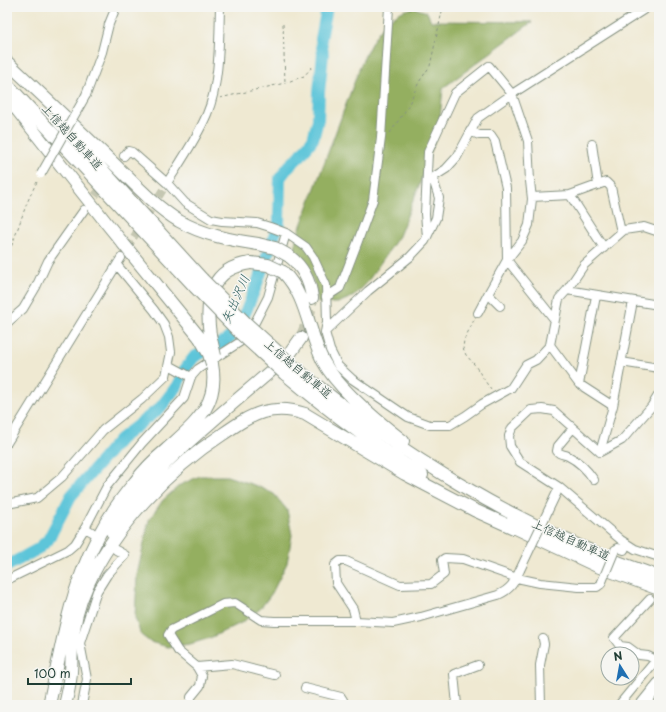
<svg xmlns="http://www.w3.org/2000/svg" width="666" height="712" font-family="'Playpen Sans','Klee One',sans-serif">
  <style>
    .forest { fill: #94af60; stroke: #5a764a }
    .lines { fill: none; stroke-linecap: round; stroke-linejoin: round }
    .river { stroke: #5dc5d9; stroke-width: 12 }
    .minor-tunnel { stroke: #c5c7b2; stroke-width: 8; stroke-dasharray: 8 4; stroke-linecap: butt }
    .highway-tunnel { stroke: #c5c7b2; stroke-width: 12; stroke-dasharray: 12 6; stroke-linecap: butt }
    .minor-casing { stroke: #879383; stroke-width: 10 }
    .highway-casing { stroke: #879383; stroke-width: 14 }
    .path { stroke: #879383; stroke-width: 1; stroke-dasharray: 3 3; stroke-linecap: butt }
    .minor { stroke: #fff; stroke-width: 8 }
    .highway { stroke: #fff; stroke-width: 12 }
    .minor-bridge-casing { stroke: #879383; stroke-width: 10; stroke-linecap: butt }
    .highway-bridge-casing { stroke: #879383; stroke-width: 14; stroke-linecap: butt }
    .minor-bridge { stroke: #fff; stroke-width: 8 }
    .highway-bridge { stroke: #fff; stroke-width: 12 }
    .labels { text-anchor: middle; stroke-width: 3; stroke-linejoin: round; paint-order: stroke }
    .street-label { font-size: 12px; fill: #1f3d34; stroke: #f6f6f2 }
    .water-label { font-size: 13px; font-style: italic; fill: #2e5f5d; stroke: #f6f6f2 }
  </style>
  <rect width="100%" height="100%" fill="#f6f6f2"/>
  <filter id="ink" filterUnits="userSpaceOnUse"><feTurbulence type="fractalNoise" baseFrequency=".025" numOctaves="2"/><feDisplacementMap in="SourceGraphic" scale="8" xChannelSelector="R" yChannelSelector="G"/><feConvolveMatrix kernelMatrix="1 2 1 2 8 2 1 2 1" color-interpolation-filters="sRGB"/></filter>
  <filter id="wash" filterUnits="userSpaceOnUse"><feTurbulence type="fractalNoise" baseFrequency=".012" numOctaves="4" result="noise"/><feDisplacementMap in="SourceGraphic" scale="16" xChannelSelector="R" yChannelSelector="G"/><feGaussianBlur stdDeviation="0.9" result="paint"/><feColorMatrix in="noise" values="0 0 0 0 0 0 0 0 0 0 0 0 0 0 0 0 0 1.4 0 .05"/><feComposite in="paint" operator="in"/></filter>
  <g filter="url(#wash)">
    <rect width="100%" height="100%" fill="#efe9d2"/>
    <path class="forest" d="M414 8 427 12 431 21 532 22 443 88 439 128 422 178 399 236 366 284 354 296 338 303H318C315 280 310 271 295 253L296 239 361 64C370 44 381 22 401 12 405 10 410 9 414 8Z
      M200 476H227L257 486 274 494 287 510 292 535 287 563 272 593 260 609 241 623 210 638 190 644 168 647 150 642 141 635 135 618 137 575 149 520 163 500 180 485Z"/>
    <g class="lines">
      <path class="river" d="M7 566 38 549 48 540 71 496 120 439 160 408 177 386 183 372 194 357 225 341 234 334 246 311 255 289 279 223 280 178 289 166 300 156 313 139 318 120 319 92 323 54 321 39 327 7"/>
    </g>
  </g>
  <g filter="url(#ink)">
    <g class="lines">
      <path class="minor-tunnel" d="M88 205 104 184
        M121 258 167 183"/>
      <path class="highway-tunnel" d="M301 338 308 321 312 298"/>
      <defs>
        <path id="minor" d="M86 95 102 52 109 24 116 7
          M592 144 598 185
          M124 156 128 151 132 152 167 183 185 203 211 219 222 221 257 223 270 227 286 233 306 247 313 257 326 285 327 322 325 332 330 350 338 366 352 379 408 417 430 425H450L465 416 482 404 511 388 526 365 536 360 550 345 559 299 567 290 584 265 624 230 644 227 659 232
          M167 183C181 161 197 138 207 114 220 84 219 39 220 7
          M570 195 606 182 611 187 621 232
          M532 197 570 195 604 248
          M427 237 425 214 428 152 455 93 489 66 512 94 528 141 530 181 532 199 529 225 522 241 507 260 506 188 495 141 491 135H479L470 131
          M567 290 659 305
          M326 297 340 288 358 241 373 200 381 138 389 7
          M500 306 488 294 507 260 554 319
          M478 313 488 294
          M7 323 23 309 36 287 48 261 84 210
          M325 332 368 291 410 257 425 241 436 218 439 198 434 182 435 176 446 169 457 157 478 118 512 94 648 7
          M550 345 579 384 613 406
          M621 362 659 368
          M169 365 191 377
          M579 384 596 296
          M573 428 558 446 557 451C560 455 564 454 568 456 578 461 588 471 594 480
          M7 443 121 258
          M600 452 554 411 542 409 531 410 512 428 509 436 510 446 520 462 559 487 621 540 635 549 659 557
          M600 452 613 406 633 301
          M600 452 622 440 651 407 659 394
          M7 504 37 498 62 477 103 430 142 399 166 376 171 352 169 337 164 324 154 310 117 265
          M85 528 92 532
          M615 550 618 548 624 550 627 544
          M7 580 68 550 75 544 85 528 107 486 142 443 184 398 191 377 198 369 240 342 250 332 268 297 286 233
          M650 599 614 638 620 646 628 647 639 655 648 656 656 660
          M356 621 353 609 336 583 335 565 340 561H346L400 585 431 584 444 574 442 560 445 558 463 559 517 578 540 583 579 587H597L601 584
          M197 667 232 664 275 675
          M305 688 341 697 343 700V705
          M82 705 87 679 80 643 97 591 107 575 125 555 116 550
          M191 705V697L200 686 202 676 197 667 178 651 168 635 171 630 223 604 235 603 261 620 274 621H356L393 623 421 617 498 595C511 589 514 583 520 570
          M457 705 454 674 478 665
          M541 705 540 665 544 644 543 639
          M619 705 656 660H659"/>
        <path id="highway" d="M7 62C41 94 75 126 109 159 131 180 153 205 179 221 204 235 230 240 258 244
          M7 84 195 287
          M7 97 108 225 200 338
          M59 122 202 279
          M289 256C303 267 310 280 312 298
          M283 272C307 296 308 331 323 361 339 390 377 421 403 441
          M210 335C205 300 210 268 251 263
          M292 365C399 455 526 532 659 577
          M285 374C329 411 374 445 422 475
          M507 524 597 566 659 589
          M112 532C135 488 172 456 209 424 235 401 262 379 288 356L301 338
          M49 705C59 660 66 613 83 570 95 538 113 508 135 482 144 470 155 459 167 449 194 424 220 406 212 364
          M65 705C67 697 69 689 70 681 72 670 71 659 72 648 73 627 78 605 87 586 114 526 169 469 223 434 236 425 249 416 263 412 278 408 291 409 305 414L405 474 474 510 514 528
          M642 705 659 684"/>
      </defs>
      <use href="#minor" class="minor-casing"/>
      <use href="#highway" class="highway-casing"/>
      <path class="path" d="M283 24 285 83
        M220 98 285 83 304 76 313 66
        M390 133 407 108 419 82 430 66 443 7
        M7 257C18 232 24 205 37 182
        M474 320 464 340 463 348 466 355 474 364 491 390"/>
      <use href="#minor" class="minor"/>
      <use href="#highway" class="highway"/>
      <defs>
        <path id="minor-bridge" d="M41 174 86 95
          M520 570 557 492
          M601 584 615 550"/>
        <path id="highway-bridge" d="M258 244 275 248 289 256
          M251 263 268 265 283 272
          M202 279 247 324 292 365
          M195 287 240 333 285 374
          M210 335 215 356
          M200 338 209 354 212 364"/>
      </defs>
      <use href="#minor-bridge" class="minor-bridge-casing"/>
      <use href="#highway-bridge" class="highway-bridge-casing"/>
      <use href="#minor-bridge" class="minor-bridge"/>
      <use href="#highway-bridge" class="highway-bridge"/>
    </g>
  </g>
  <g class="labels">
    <g class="street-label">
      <text transform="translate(72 137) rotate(48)" y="4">上信越自動車道</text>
      <text transform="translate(298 369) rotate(40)" y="4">上信越自動車道</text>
      <text transform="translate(571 540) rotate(24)" y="4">上信越自動車道</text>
    </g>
    <g class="water-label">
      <text transform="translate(235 299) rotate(-66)" y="5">矢出沢川</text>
    </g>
  </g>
  <rect width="666" height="712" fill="none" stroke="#f6f6f2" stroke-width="24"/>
  <g transform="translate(620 666) rotate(349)"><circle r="19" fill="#f6f6f2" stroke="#a0aca6"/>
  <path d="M0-3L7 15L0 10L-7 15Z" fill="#1f6fb2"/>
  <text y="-6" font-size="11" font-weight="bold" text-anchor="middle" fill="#1f3d34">N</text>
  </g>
  <path d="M28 678v6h103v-6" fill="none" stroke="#1f3d34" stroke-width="2"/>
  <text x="34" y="678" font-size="12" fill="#1f3d34" stroke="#f6f6f2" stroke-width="3" paint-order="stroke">100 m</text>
</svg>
